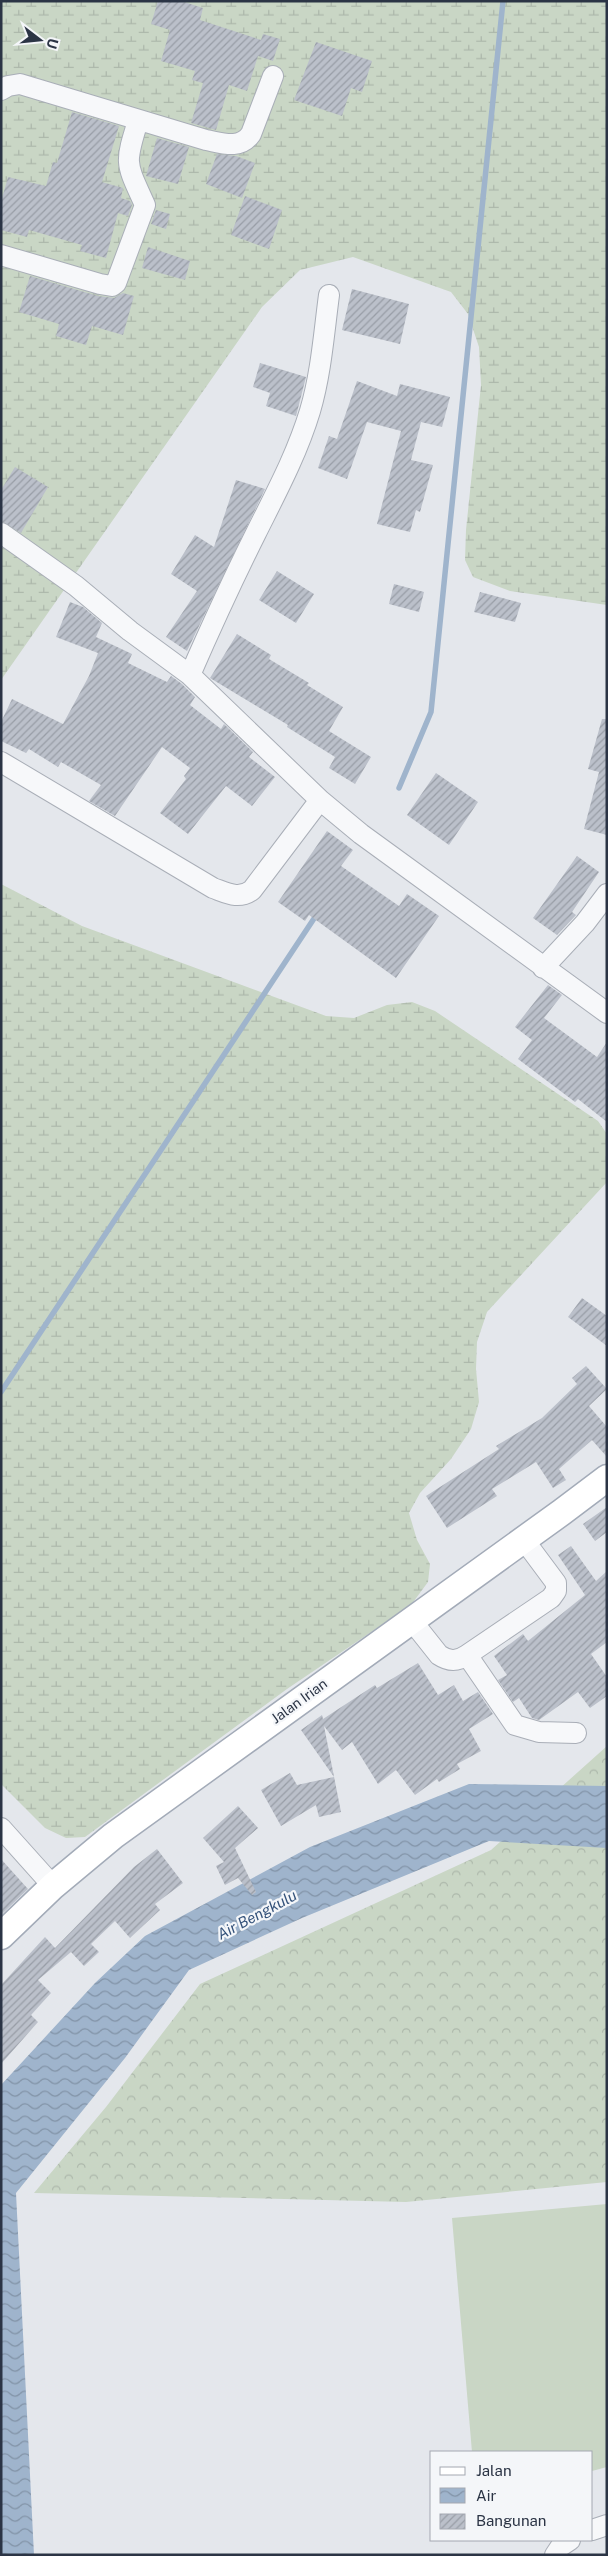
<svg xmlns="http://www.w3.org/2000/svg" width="608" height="2556" font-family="'Public Sans',sans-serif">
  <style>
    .grass { fill: #c9d6c5 }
    .forest { fill: url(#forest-crowns) }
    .wetland { fill: url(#wetland-marsh) }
    .water { fill: url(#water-waves) }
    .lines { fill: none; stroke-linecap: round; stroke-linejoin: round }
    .stream { stroke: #9fb4cc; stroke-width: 5.5 }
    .building { fill: url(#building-hatch) }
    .minor-casing { stroke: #a9aeb7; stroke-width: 22 }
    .major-casing { stroke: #a3abb8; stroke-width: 29 }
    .minor { stroke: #f7f8fa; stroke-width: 20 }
    .major { stroke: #fff; stroke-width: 26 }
    .labels { text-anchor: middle; stroke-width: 4.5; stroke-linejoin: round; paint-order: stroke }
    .street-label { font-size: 14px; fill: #2b3445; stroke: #f4f6f9 }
    .water-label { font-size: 15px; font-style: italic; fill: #34527a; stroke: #f4f6f9 }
  </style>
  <defs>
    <pattern id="forest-crowns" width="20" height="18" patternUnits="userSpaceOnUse" patternTransform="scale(1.25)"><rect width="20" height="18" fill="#c9d6c5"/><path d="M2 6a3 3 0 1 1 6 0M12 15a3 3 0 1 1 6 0" fill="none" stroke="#adb8ab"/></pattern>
    <pattern id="wetland-marsh" width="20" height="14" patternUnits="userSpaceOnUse" patternTransform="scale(1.25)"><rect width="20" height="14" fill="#c9d6c5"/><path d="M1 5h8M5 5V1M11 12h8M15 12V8" fill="none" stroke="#adb8ab"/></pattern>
    <pattern id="water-waves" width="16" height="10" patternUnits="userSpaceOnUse" patternTransform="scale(1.25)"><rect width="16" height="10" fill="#9fb4cc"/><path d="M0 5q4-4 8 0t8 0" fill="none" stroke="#8293a7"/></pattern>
    <pattern id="building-hatch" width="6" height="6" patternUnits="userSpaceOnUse" patternTransform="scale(1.25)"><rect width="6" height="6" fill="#bbc0ca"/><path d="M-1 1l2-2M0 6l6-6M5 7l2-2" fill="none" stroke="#989da6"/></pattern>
  </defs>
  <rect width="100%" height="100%" fill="#e4e7ec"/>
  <path class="grass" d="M607 2204V2467L592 2471V2452H472L452 2218Z"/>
  <path class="forest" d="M607 1746V2182L406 2202 34 2193 106 2107 200 1984 491 1850Z"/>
  <path class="wetland" d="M1 1H607V605L510 591 473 577 465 560 466 530 481 385 479 347 468 314 451 292 353 257 300 270 262 307 1 680Z
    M1 884 82 926 326 1016 354 1018 387 1005 412 1002 435 1011 598 1121 607 1134V1182L487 1312 477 1342 476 1369 479 1402 471 1429 451 1459 420 1493 409 1513 417 1540 430 1564 428 1582 411 1605 287 1689 85 1837 66 1838 45 1828 1 1784Z"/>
  <path class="water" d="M469 1784 607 1786V1848L489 1841 302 1918 189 1970 125 2058 16 2193 34 2555H1V2085L95 1983 145 1936 310 1847Z"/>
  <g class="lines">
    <path class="stream" d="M399 788 431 712 503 1
      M1 1392 317 914"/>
  </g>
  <path class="building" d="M158 1H181L203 8 200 20 261 40 263 34 280 39 273 61 258 56 247 91 229 85 216 130 191 123 203 83 192 80 195 71 161 61 170 30 151 24Z
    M316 42 372 61 362 92 351 88 342 116 294 100Z
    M72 112 119 126 102 182 123 188 121 198 130 201 132 205 128 216 118 213 106 258 80 251 82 245 29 230 27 237 1 230V202L8 177 46 186 53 162 57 163Z
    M157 138 189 147 178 184 146 176Z
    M217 154 236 156 255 163 242 198 206 184Z
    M245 196 282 210 269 249 231 235Z
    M156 210 170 214 166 229 151 224Z
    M148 247 190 261 185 280 142 268Z
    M30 276 98 296 114 298 123 293 134 296 123 335 92 326 86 345 56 336 59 324 19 312Z
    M352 289 409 304 400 344 342 330Z
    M260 363 306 377 296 416 266 406 270 393 253 387Z
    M357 381 397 396 400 384 450 397 442 427 421 422 411 460 433 465 420 512 416 510 410 532 377 524 401 431 367 422 347 479 318 468 329 436 337 439Z
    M15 467 48 487 21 533 1 521V490Z
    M236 480 265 489 187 651 166 637 197 591 171 574 195 535 214 547Z
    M277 571 314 594 296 623 259 600Z
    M394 584 424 592 419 612 389 604Z
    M480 592 521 603 515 622 474 612Z
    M70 602 83 607 102 623 96 637 132 654 128 663 167 682 171 676 182 684 195 697 190 705 221 729 224 724 253 752 249 757 275 777 252 806 226 786 188 834 160 813 186 779 184 776 190 768 162 747 115 816 89 801 101 785 61 762 58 767 29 749 26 753 1 741V722L12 699 63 724 89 676 98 653 56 637Z
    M237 634 271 655 269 659 309 683 307 685 343 707 329 731 371 757 355 784 329 768 335 757 287 727 288 725 210 678Z
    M602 719H607V835L584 829 599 772 588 769Z
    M436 773 478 802 449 845 407 815Z
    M327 831 353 850 341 866 399 906 407 894 439 916 396 978 309 915 305 921 278 902Z
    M577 856 599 872 572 912 576 915 557 935 533 918Z
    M548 985 562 995 544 1018 597 1057 607 1042V1122L578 1099 575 1102 518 1059 532 1040 515 1027Z
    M582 1298 607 1316V1346L568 1317Z
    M586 1366 607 1389 589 1406 607 1427V1457L592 1440 559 1469 566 1480 553 1488 536 1462 492 1489 497 1496 447 1528 426 1496 499 1449 496 1446 542 1418 577 1384 572 1378Z
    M607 1507V1532L595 1541 583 1524Z
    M571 1546 596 1581 607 1571V1642L591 1654 607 1677V1696L590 1708 578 1692 539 1720 532 1718 519 1698 513 1702 498 1680 507 1675 494 1656 523 1634 528 1641 585 1595 558 1555Z
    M418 1663 438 1695 454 1685 463 1701 478 1692 493 1714 469 1729 481 1751 457 1764 460 1769 439 1782 437 1779 415 1795 396 1770 378 1784 352 1742 342 1750 324 1726 341 1812 319 1817 316 1805 281 1826 261 1790 290 1773 297 1785 334 1777 301 1730 322 1715 323 1719 375 1685 377 1688Z
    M238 1806 258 1828 235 1848 256 1892 252 1895 238 1878 225 1885 216 1866 224 1862 203 1838Z
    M157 1849 183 1883 155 1904 160 1910 130 1938 115 1921 91 1944 99 1952 84 1966 71 1952 38 1980 51 1993 31 2015 38 2022 1 2064V1985L45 1937 55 1948 134 1867Z
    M1 1859 28 1889 1 1915Z"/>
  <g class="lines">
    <defs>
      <path id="minor" d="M1 90 8 86 20 84 206 140C222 143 240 150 251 134L273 76
        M1 255 100 284 112 286 116 283 145 205C126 163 124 165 138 121
        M1 533 76 586 130 631 190 675 320 800 361 834 607 1013
        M190 675C211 627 233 579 256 533 276 493 297 454 310 411 321 374 324 333 329 295
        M1 762 213 888C227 893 239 900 252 890L320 800
        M543 968 585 923 607 894
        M412 1621 439 1655C448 1661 457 1662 467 1655L551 1598 556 1591V1583L524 1540
        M467 1655 515 1725 539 1732 576 1733
        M1 1828 53 1886
        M592 2530 607 2525
        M555 2555 561 2546 570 2540"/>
      <path id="major" d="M1 1936 53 1886 113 1836 562 1512 607 1478"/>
    </defs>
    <use href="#minor" class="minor-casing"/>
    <use href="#major" class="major-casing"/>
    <use href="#minor" class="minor"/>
    <use href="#major" class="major"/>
  </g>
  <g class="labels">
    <g class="street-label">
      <text transform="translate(299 1701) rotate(-36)" y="5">Jalan Irian</text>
    </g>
    <g class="water-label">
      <text transform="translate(257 1915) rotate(-28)" y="5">Air Bengkulu</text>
    </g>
  </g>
  <rect width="608" height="2556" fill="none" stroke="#2b3445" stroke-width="5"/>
  <rect x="430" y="2451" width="162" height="90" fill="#f4f6f9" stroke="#a4a8b1"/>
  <rect x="440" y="2467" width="25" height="8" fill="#ffffff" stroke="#a4a8b1"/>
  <text x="476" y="2476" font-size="15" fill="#2b3445">Jalan</text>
  <rect x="440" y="2488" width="25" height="15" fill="url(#water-waves)" stroke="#a4a8b1"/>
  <text x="476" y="2501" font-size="15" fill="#2b3445">Air</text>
  <rect x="440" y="2514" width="25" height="15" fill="url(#building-hatch)" stroke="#a4a8b1"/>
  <text x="476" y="2526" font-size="15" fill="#2b3445">Bangunan</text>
  <g transform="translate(40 40) rotate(106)" stroke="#f4f6f9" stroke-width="4" paint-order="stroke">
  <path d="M0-4L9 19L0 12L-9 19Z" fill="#2b3445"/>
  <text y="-8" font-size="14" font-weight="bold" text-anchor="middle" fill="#2b3445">U</text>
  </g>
</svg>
